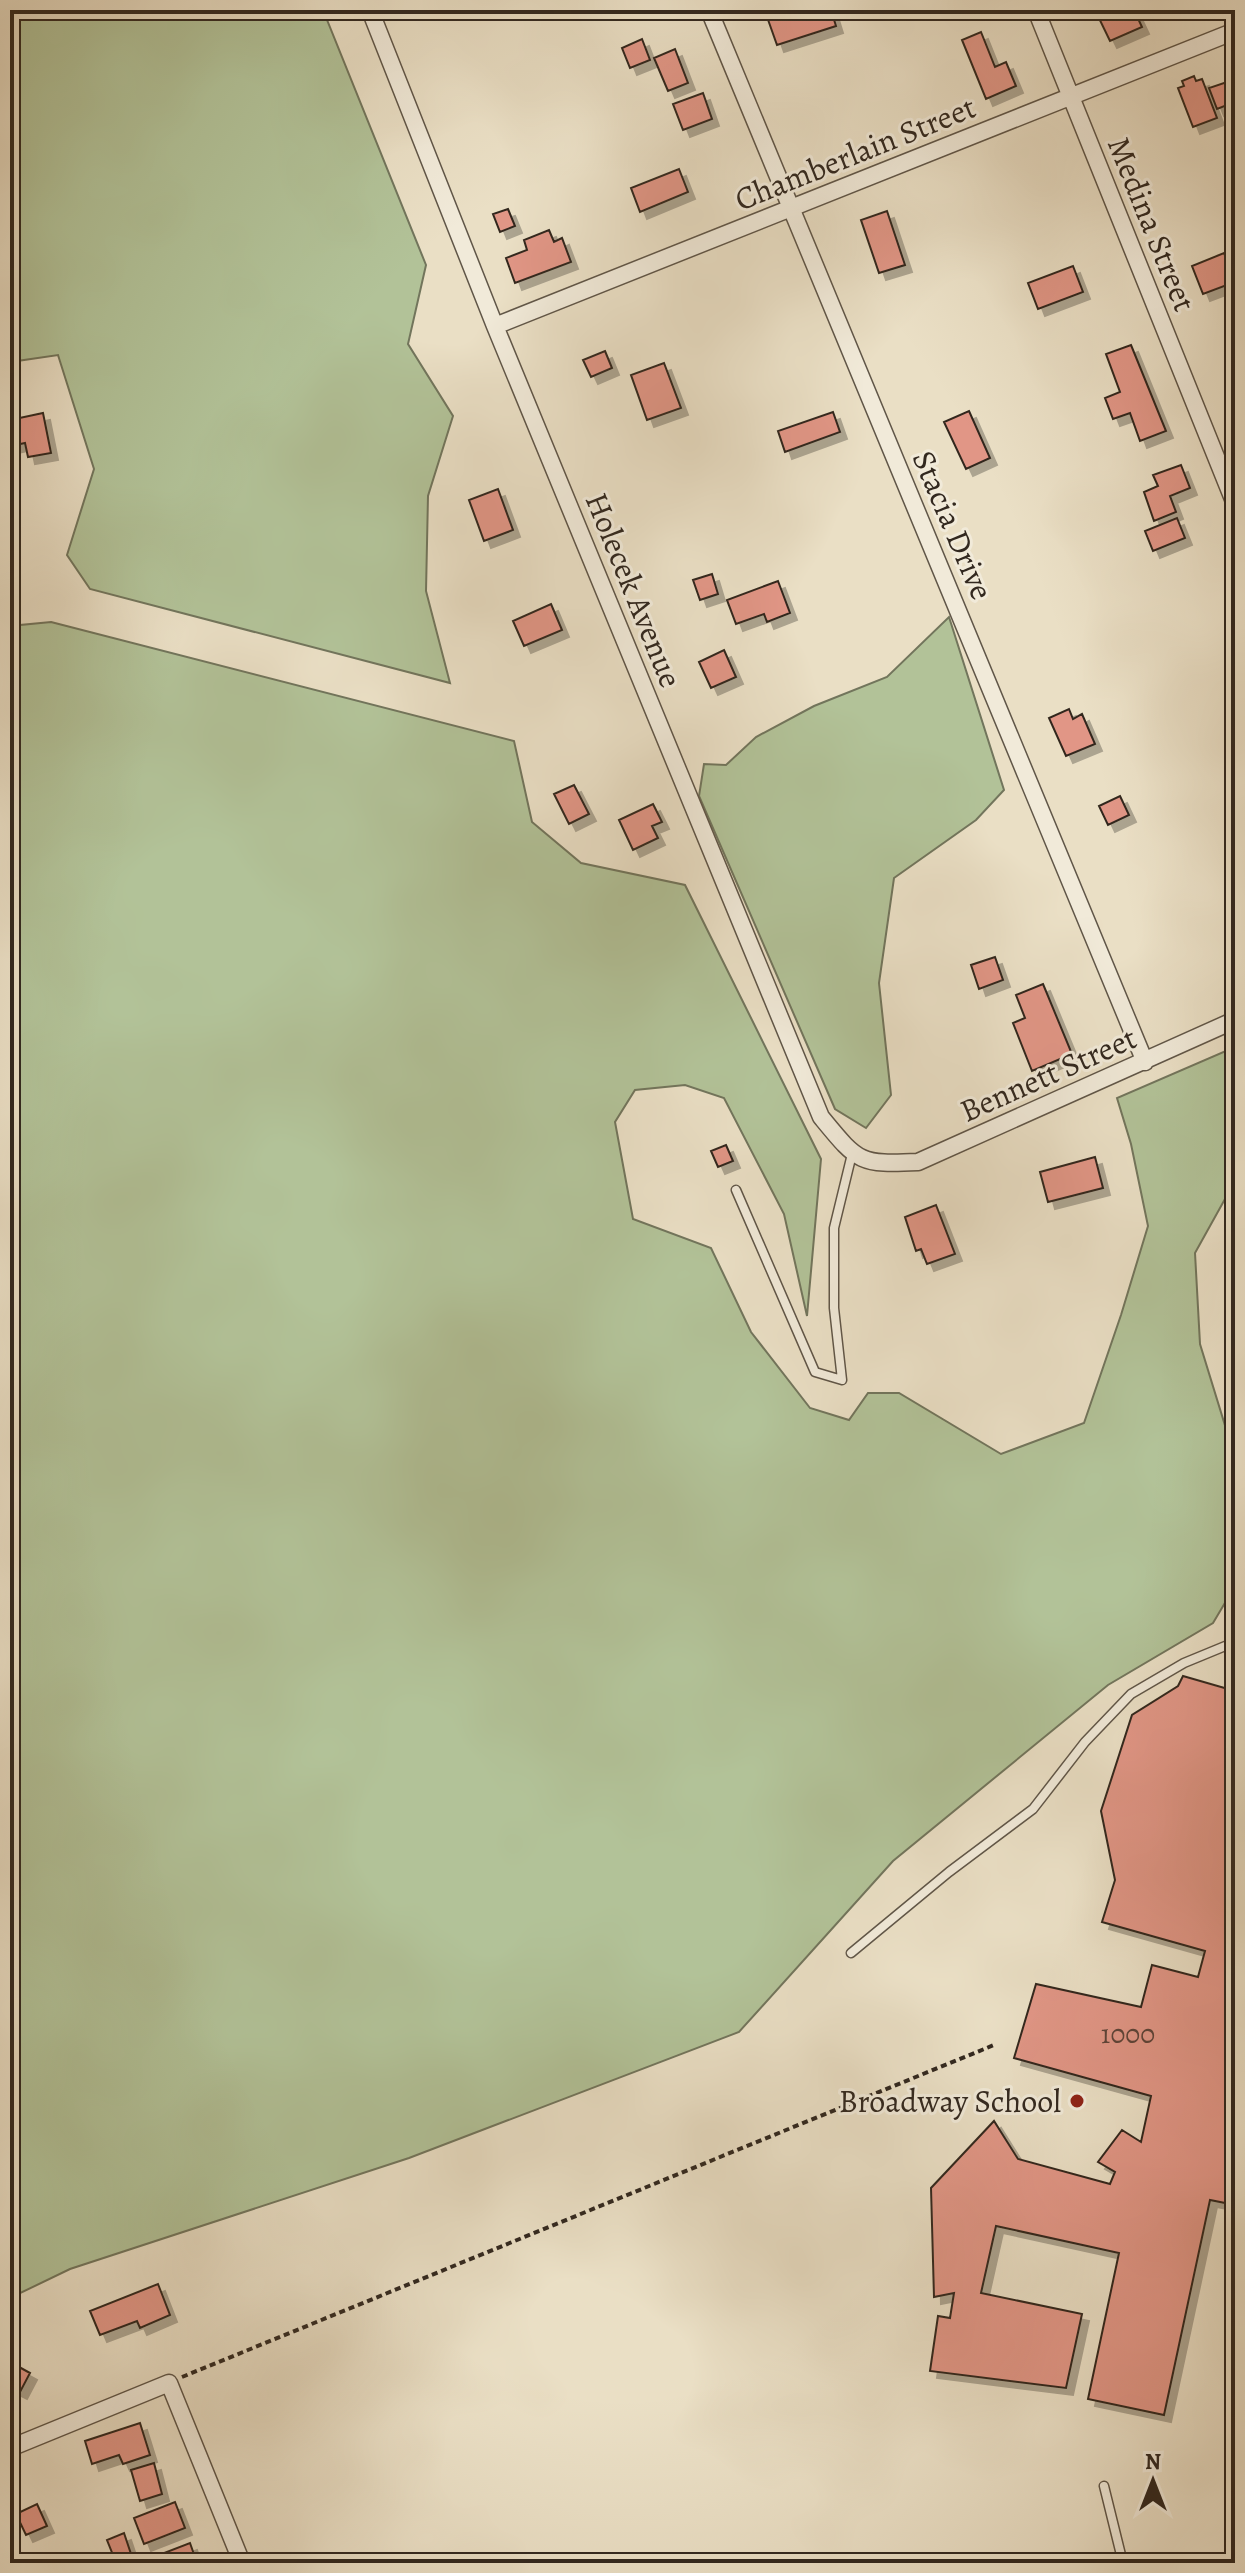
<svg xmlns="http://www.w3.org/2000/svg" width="1245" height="2573" font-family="Alegreya,serif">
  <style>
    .green { fill: #b2c298; stroke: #72755c; stroke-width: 2 }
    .building { fill: #e19686; stroke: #32281f; stroke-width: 2; filter: url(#shadow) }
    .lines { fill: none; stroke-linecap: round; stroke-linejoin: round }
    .lane-casing { stroke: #605648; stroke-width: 11 }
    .street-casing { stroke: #605648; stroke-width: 19 }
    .path { stroke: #32281f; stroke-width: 4; stroke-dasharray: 6 4; stroke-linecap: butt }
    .lane { stroke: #f1ead9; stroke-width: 8 }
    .street { stroke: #f1ead9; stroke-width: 16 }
    .poi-dot { fill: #8f2418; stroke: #f1ead9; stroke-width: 3 }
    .labels { text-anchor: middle; stroke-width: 6; stroke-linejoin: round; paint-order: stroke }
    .number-label { font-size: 28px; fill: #5e4439 }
    .street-label { font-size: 32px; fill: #32281f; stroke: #f1ead9 }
    .poi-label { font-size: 32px; fill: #32281f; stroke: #f1ead9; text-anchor: end }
  </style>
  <defs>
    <filter id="shadow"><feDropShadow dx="7" dy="7" stdDeviation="0" flood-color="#0004"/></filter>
  </defs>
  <rect width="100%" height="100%" fill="#eadfc5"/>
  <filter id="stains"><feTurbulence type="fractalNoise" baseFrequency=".0025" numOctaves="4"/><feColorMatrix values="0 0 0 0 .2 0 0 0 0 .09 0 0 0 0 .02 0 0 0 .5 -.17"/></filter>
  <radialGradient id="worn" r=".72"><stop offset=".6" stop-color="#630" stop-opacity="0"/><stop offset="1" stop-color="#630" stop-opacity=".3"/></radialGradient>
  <path class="green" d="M10 10H323L426 265 408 344 453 416 428 496 426 591 450 683 90 589 67 555 94 469 58 355 10 362Z
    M949 617 1004 790 976 820 894 878 879 983 891 1095 866 1128 835 1109 699 796 704 764 726 765 756 737 814 706 887 677Z
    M51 622 514 741 532 822 581 863 685 885 821 1159 807 1316 784 1214 724 1098 685 1085 635 1090 615 1122 633 1219 711 1248 751 1332 810 1408 849 1420 868 1393H899L1001 1454 1084 1423 1121 1315 1148 1226 1131 1144 1117 1098 1235 1047V1181L1195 1253 1200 1344 1235 1458V1586L1213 1623 1108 1685 893 1861 739 2032 409 2158 70 2269 10 2298V626Z"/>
  <path class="building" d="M778 10H831L836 26 777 45 766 14Z
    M1101 10H1134L1142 27 1110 41 1096 12Z
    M981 32 995 67 1006 62 1016 86 986 99 962 40Z
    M642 39 650 60 630 68 622 48Z
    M675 49 688 83 668 91 654 58Z
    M1194 76 1196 81 1202 79 1217 118 1193 127 1178 88 1184 86 1182 81Z
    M1227 82 1235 102 1217 109 1209 88Z
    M703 93 712 119 683 130 673 104Z
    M679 169 688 192 640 212 631 188Z
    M508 209 515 226 500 232 493 214Z
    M887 211 905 265 879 273 861 220Z
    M549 230 554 242 562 238 571 262 515 283 506 258 527 250 524 240Z
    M1224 253 1235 282 1203 294 1192 266Z
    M1073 266 1083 292 1038 309 1028 283Z
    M1131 345 1166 431 1140 441 1130 413 1113 419 1105 398 1120 392 1106 354Z
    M605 351 612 368 591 377 583 360Z
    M664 363 681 408 647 420 631 375Z
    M969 411 990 458 966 469 944 422Z
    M833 412 840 432 785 452 778 431Z
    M43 413 51 453 28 457 25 443 11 446 10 420Z
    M1181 465 1190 488 1170 496 1176 512 1154 521 1144 492 1158 486 1153 475Z
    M498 489 513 530 484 541 469 500Z
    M1177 518 1185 538 1153 551 1145 531Z
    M712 574 718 594 700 600 693 580Z
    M778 581 790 613 767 622 764 614 736 624 727 600Z
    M551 604 562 630 524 646 513 621Z
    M724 650 736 677 711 688 699 662Z
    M1069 709 1073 719 1082 714 1095 744 1066 756 1049 718Z
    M574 785 589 814 569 824 554 794Z
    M1120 796 1129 815 1108 825 1099 806Z
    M653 804 662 822 652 826 658 838 633 850 619 820Z
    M995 957 1003 980 979 989 971 965Z
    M1043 984 1072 1054 1032 1071 1013 1023 1025 1018 1016 995Z
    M726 1145 733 1161 718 1167 711 1151Z
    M1095 1157 1103 1188 1048 1202 1040 1172Z
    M936 1205 955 1254 927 1264 921 1249 916 1251 905 1217Z
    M1183 1676 1235 1691V2205L1210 2200 1164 2415 1088 2399 1119 2253 996 2226 981 2293 1082 2314 1066 2388 930 2371 938 2316 950 2318 954 2293 934 2297 931 2188 994 2121 1018 2159 1110 2184 1115 2172 1098 2162 1122 2130 1141 2142 1151 2096 1014 2058 1036 1984 1141 2007 1152 1965 1198 1977 1205 1951 1102 1922 1115 1880 1101 1811 1132 1715 1178 1686Z
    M158 2284 170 2315 140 2328 137 2321 100 2335 90 2311Z
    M10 2362 30 2373 20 2392 10 2387Z
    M140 2423 150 2455 123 2464 119 2455 92 2464 85 2441Z
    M154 2463 162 2494 140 2501 131 2470Z
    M175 2502 185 2528 144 2544 134 2518Z
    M37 2504 47 2526 26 2535 16 2514Z
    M124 2533 131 2554 115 2560 107 2540Z
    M190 2543 197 2563H168L164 2553Z"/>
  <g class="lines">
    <defs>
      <path id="lane" d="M736 1190 815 1372 842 1380 834 1308V1228L852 1154
        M851 1953 949 1872 1033 1809 1085 1742 1131 1694 1184 1663 1235 1642
        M1104 2486 1123 2563"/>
      <path id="street" d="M370 10 495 326 821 1117C858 1162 859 1165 918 1162L1235 1020
        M709 10 1145 1062
        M1036 10 1235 504
        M495 326 1235 31
        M10 2448 169 2383 242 2563"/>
    </defs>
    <use href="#lane" class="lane-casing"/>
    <use href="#street" class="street-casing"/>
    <path class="path" d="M182 2377 994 2045"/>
    <use href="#lane" class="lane"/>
    <use href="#street" class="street"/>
  </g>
  <circle class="poi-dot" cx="1077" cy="2101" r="8"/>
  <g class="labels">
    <g class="number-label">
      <text x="1128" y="2043">1000</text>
    </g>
    <g class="street-label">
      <text transform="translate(855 153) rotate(-22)" y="11">Chamberlain Street</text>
      <text transform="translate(1152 224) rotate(68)" y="11">Medina Street</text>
      <text transform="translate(953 525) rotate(67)" y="11">Stacia Drive</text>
      <text transform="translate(634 590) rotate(68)" y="11">Holecek Avenue</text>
      <text transform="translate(1048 1074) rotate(-24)" y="11">Bennett Street</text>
    </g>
    <g class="poi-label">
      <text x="1061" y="2112">Broadway School</text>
    </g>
  </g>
  <rect width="1245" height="2573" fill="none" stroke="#eadfc5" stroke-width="40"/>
  <rect x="12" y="12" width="1221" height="2549" fill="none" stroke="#32281f" stroke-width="4"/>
  <rect x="20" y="20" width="1205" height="2533" fill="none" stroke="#32281f" stroke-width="2"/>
  <g transform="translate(1153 2481)" stroke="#f1ead9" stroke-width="6" paint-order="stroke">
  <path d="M0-6L14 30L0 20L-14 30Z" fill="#32281f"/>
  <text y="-12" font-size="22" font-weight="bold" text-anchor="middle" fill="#32281f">N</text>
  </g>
  <rect width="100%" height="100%" filter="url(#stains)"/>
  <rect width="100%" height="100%" fill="url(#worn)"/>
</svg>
